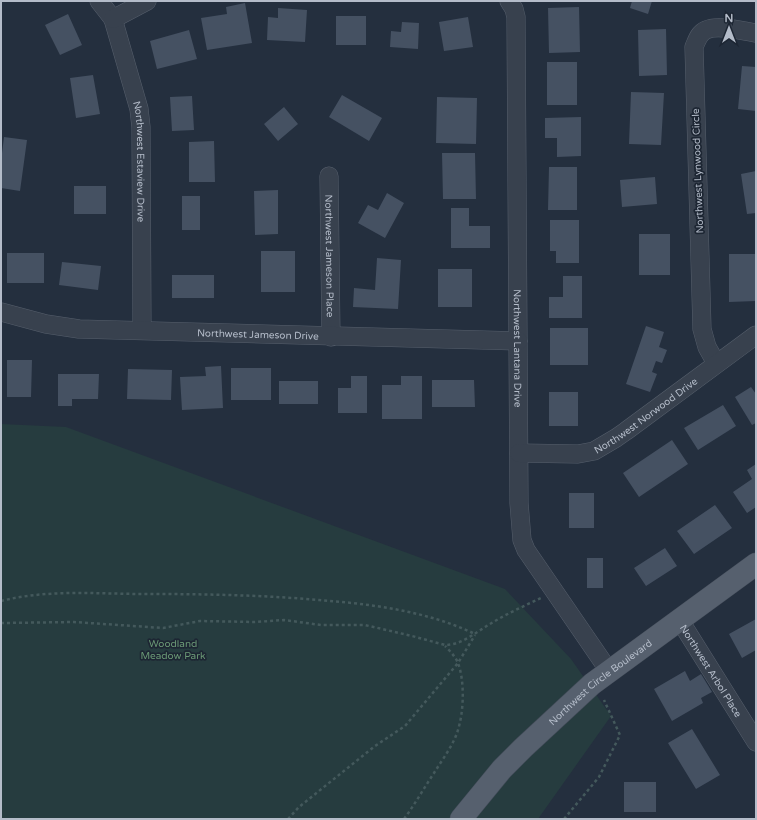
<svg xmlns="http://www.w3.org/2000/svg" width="757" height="820" font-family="'Varela Round',sans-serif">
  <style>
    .green { fill: #263c3f }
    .building { fill: #455162 }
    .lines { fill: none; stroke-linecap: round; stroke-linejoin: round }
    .minor-casing { stroke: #565f6c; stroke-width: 19 }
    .major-casing { stroke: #414a57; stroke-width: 23 }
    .path { stroke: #44595c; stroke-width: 2.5; stroke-dasharray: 3 3; stroke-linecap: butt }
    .minor { stroke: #38414e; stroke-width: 18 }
    .major { stroke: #56606e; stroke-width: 22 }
    .labels { text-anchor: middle; stroke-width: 3.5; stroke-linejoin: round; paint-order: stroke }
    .street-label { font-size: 10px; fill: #b4bcc9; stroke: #1d2633 }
    .park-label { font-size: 10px; fill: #6b9a76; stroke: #1d2633 }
  </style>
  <rect width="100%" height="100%" fill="#242f3e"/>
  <path class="green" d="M1 424 66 427 505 589 571 659 611 716 538 819H1Z"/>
  <path class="building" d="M632 1H652L648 14 630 8Z
    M245 3 252 43 207 50 201 18 227 14 226 7Z
    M579 7 580 52 549 53 548 8Z
    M278 8 307 10 305 42 267 40 268 17 278 18Z
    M68 14 82 45 60 55 45 25Z
    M336 16H366V45H336Z
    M468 17 473 47 444 51 439 22Z
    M402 22 419 23 418 49 390 47 391 31 401 32Z
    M666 29 667 75 639 76 638 30Z
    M189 30 197 59 157 69 150 41Z
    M547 62H577V105H547Z
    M742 66 756 67V111L738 109Z
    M93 75 100 114 76 118 70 78Z
    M631 92 664 93 661 145 629 144Z
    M342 95 382 118 369 141 329 117Z
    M192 96 194 130 172 131 170 97Z
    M437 97 477 98 476 144 436 143Z
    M284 107 298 124 278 141 264 124Z
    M581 117V156L557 157V138H545V118Z
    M4 137 27 140 20 191 1 188V161Z
    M214 141 215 182H189V142Z
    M442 153H475L476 199H443Z
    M549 167H577V210H548Z
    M756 171V213L747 214 741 174Z
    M655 177 657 204 622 207 620 180Z
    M74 186H106V214H74Z
    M278 190V234L255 235 254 191Z
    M387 193 404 203 385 238 358 223 368 205 378 210Z
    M182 196H200V230H182Z
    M451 208H469V226H490V248H451Z
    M550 220H579V263H556V251H550Z
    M639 234H670V275H639Z
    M261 251H295V292H261Z
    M7 253H44V283H7Z
    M729 254H756V301L729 302Z
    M377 258 401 260 398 309 353 307 354 288 375 290Z
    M62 262 101 266 98 290 59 285Z
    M438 269H472V307H438Z
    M172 275H214V298H172Z
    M563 276H582V318H549V297H563Z
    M646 326 664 332 659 347 667 350 662 363 656 361 652 372 657 374 650 392 626 384Z
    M550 328H588V365H550Z
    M7 360H32L31 397H7Z
    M221 366 223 408 182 410 180 377 206 376 205 367Z
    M231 368H271V400H231Z
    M128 369 172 370 171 400 127 399Z
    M58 374H99L98 399H72V406H58Z
    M351 376H367V413H338V388H351Z
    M401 376H422V419H382V385H401Z
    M432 380H474L475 407H432Z
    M279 381H318V404H279Z
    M751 387 756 394V423L752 425 735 397Z
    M549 392H578V426H549Z
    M723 405 736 426 698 450 684 428Z
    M672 440 688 464 639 497 623 473Z
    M756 464V507L747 513 733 492 752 479 747 470Z
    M569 493H594V528H569Z
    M715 505 732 528 694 554 677 531Z
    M665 548 677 566 646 586 634 568Z
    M587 558H603V588H587Z
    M756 619V650L742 658 729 634Z
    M685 671 690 681 701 674 712 692 701 698 703 703 672 721 654 689Z
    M692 729 720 775 696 789 668 743Z
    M624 782H656V812H624Z"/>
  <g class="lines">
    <defs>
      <g id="minor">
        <path id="s1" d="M99 1 113 19 139 109 141 127 142 330"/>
        <path id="s2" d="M509 1 514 9 516 17 519 503 522 540 526 550 609 671"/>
        <path d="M113 19 147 1"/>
        <path id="s3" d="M329 176 331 337"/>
        <path id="s4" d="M1 312 46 324 79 329 518 341"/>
        <path d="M716 363 707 347 702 329 694 47C697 40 699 33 706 30 718 24 743 31 756 33"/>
        <path id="s5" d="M519 453 578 454 594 451 616 438 626 431 756 335"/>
        <path id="s6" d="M679 619 756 742"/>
      </g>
      <g id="major">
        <path id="s7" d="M461 819 502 769 523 748 592 684 756 564"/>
      </g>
    </defs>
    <use href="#minor" class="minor-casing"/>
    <use href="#major" class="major-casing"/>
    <path class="path" d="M1 601C49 589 97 594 146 594 204 594 261 595 319 600 371 604 427 611 475 634
      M1 623 74 622 163 628 200 621 255 622 284 620 321 625H365L412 636 445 645C462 645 476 632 490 624 506 614 524 606 541 598
      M288 819 299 807 375 746 405 726 458 663 475 635
      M404 819C415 804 424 788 434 773 442 760 452 747 457 733 464 713 465 682 458 663 455 656 450 651 445 646
      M564 819 599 777 620 735 604 700"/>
    <use href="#minor" class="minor"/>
    <use href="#major" class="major"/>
  </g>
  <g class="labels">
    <g class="street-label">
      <text dy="4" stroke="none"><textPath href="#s1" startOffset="169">Northwest Estaview Drive</textPath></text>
      <text transform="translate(697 171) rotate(-92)" y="4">Northwest Lynwood Circle</text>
      <text dy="4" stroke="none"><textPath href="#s3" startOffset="80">Northwest Jameson Place</textPath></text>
      <text dy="4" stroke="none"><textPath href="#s4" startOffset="259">Northwest Jameson Drive</textPath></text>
      <text dy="4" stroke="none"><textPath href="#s2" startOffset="349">Northwest Lantana Drive</textPath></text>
      <text dy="4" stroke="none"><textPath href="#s5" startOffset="138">Northwest Norwood Drive</textPath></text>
      <text dy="4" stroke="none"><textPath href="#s6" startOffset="61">Northwest Arbol Place</textPath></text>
      <text dy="4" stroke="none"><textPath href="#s7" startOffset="196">Northwest Circle Boulevard</textPath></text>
    </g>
    <g class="park-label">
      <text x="173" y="647">Woodland<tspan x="173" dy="12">Meadow Park</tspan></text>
    </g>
  </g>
  <rect width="757" height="820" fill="none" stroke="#b4bcc9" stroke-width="4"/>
  <g transform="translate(729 28)" stroke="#1d2633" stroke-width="3" paint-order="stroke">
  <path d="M0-3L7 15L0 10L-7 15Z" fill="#b4bcc9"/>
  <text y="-6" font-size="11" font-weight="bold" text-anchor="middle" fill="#b4bcc9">N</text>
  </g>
</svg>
